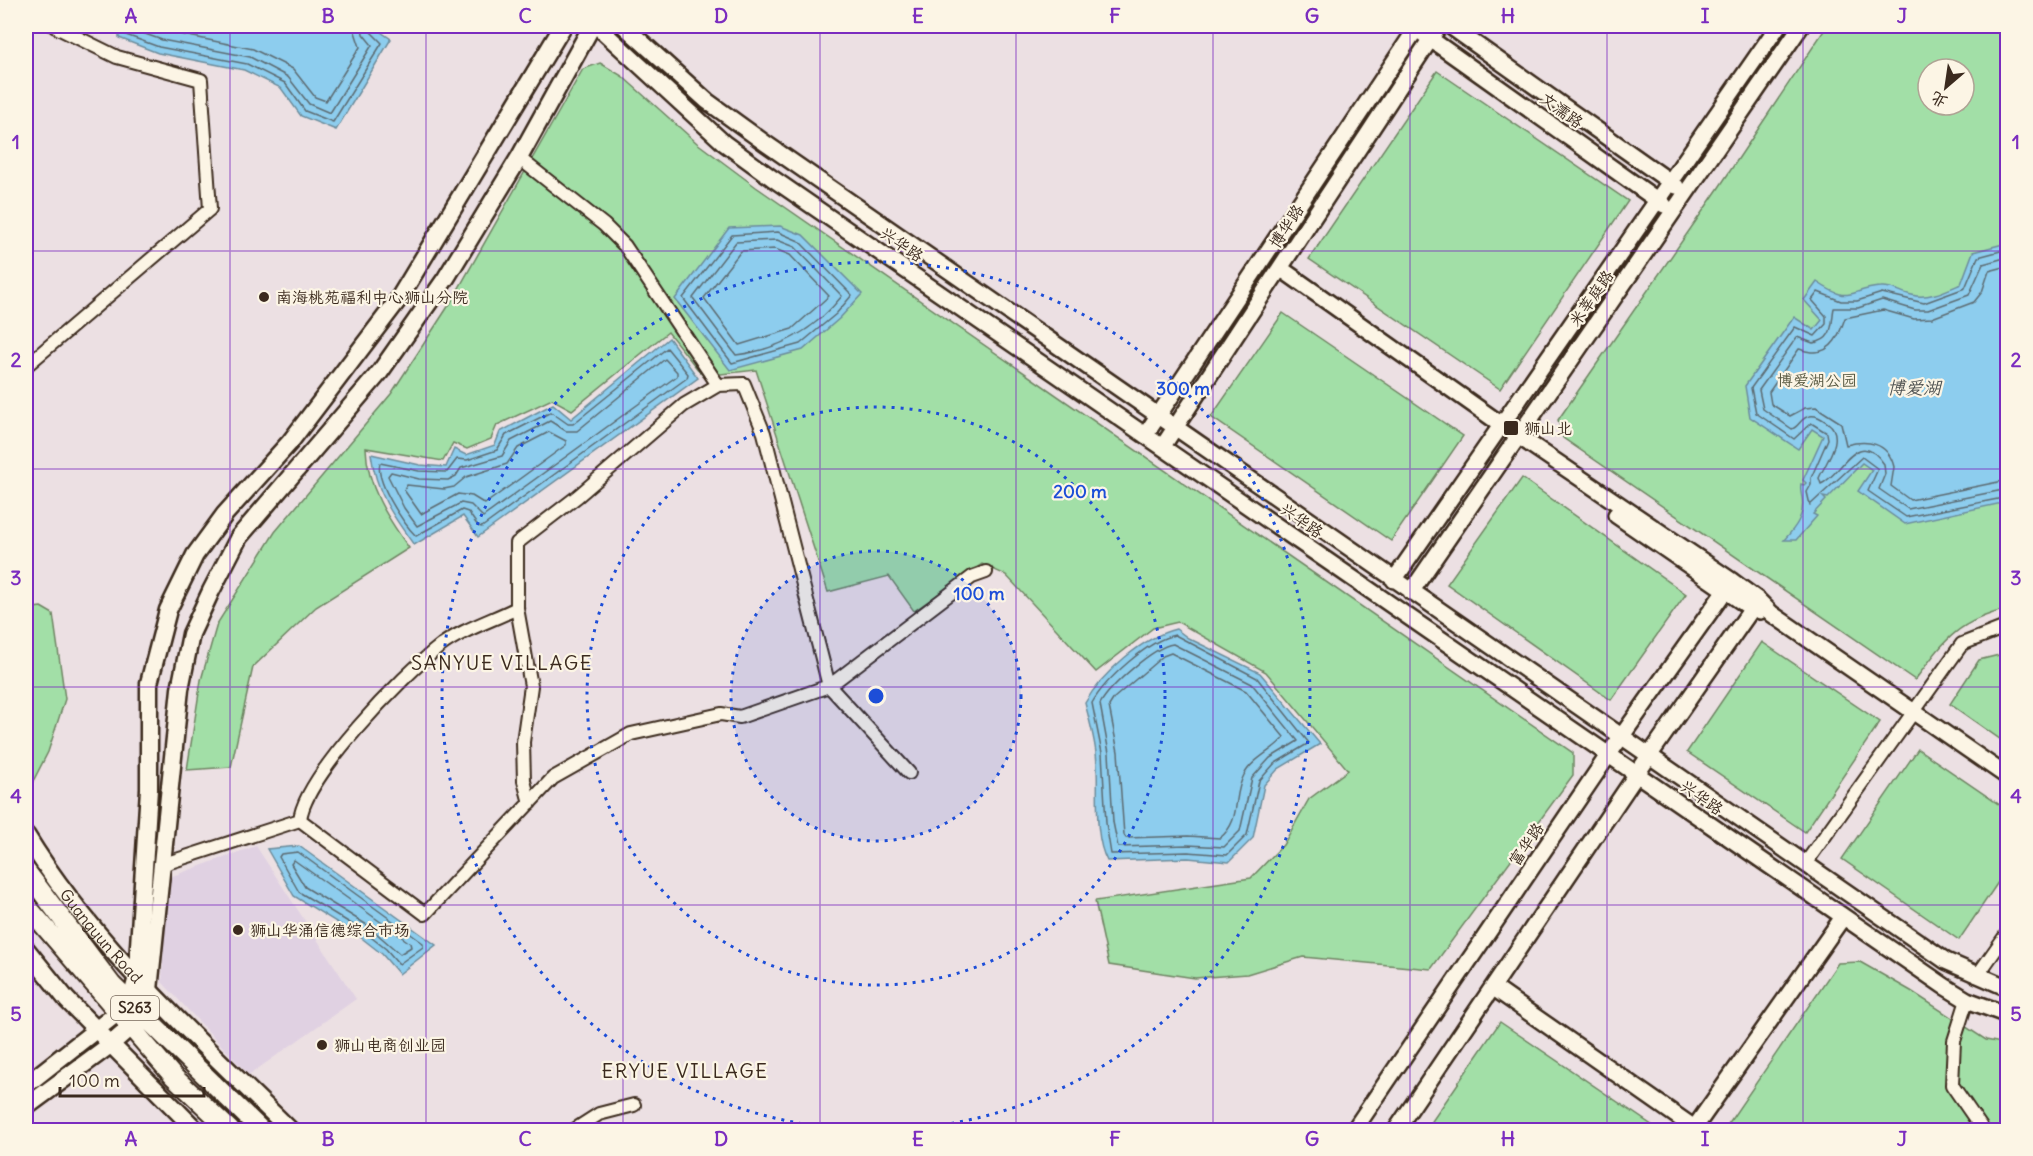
<svg xmlns="http://www.w3.org/2000/svg" width="2033" height="1156" font-family="Delius,'LXGW WenKai TC',sans-serif">
  <style>
    .built { fill: #e0d1e2 }
    .green { fill: #a2dfa7; stroke: #6e8462; stroke-width: 1.5; fill-rule: evenodd }
    .water { fill: #8dcdee; stroke: #6c8c9b; stroke-width: 1.5 }
    .lines { fill: none; stroke-linecap: round; stroke-linejoin: round }
    .shore { stroke: #5c6b71; stroke-width: 1.5 }
    .minor-casing { stroke: #3b2a1e; stroke-width: 16 }
    .tertiary-casing { stroke: #3b2a1e; stroke-width: 20 }
    .secondary-casing { stroke: #3b2a1e; stroke-width: 21 }
    .primary-casing { stroke: #3b2a1e; stroke-width: 22 }
    .minor { stroke: #fcf5e5; stroke-width: 12 }
    .tertiary { stroke: #fcf5e5; stroke-width: 15 }
    .secondary { stroke: #fcf5e5; stroke-width: 16 }
    .primary { stroke: #fcf5e5; stroke-width: 18 }
    .grid { fill: none; stroke: #7b2cbf; stroke-width: 1.5; stroke-opacity: 0.55 }
    .ring { fill: none; stroke: #1d4ed8; stroke-width: 3; stroke-dasharray: 3 6 }
    .poi-dot { fill: #3b2a1e; stroke: #fcf5e5; stroke-width: 2 }
    .labels { text-anchor: middle; stroke-width: 4.5; stroke-linejoin: round; paint-order: stroke }
    .shield { fill: #fcf5e5; stroke: #75675a; stroke-width: 1.5 }
    .shield-label { font-size: 15px; font-weight: bold; fill: #3b2a1e }
    .street-label { font-size: 16px; fill: #3b2a1e; stroke: #fcf5e5 }
    .poi-label { font-size: 16px; fill: #3b2a1e; stroke: #fcf5e5; text-anchor: start }
    .park-label { font-size: 16px; fill: #555740; stroke: #fcf5e5 }
    .water-label { font-size: 18px; font-style: italic; fill: #505352; stroke: #fcf5e5 }
    .quarter-label { font-size: 20px; letter-spacing: 1.5px; fill: #3b2a1e; stroke: #fcf5e5 }
    .centre { fill: #1d4ed8; stroke: #fcf5e5; stroke-width: 3 }
    .ring-label { font-size: 18px; text-anchor: middle; font-weight: bold; fill: #1d4ed8; stroke: #fcf5e5; stroke-width: 4.5; stroke-linejoin: round; paint-order: stroke }
    .neatline { fill: none; stroke: #7b2cbf; stroke-width: 2 }
    .grid-label { font-size: 20px; text-anchor: middle; font-weight: bold; fill: #7b2cbf }
  </style>
  <rect width="100%" height="100%" fill="#ece0e3"/>
  <filter id="ink" filterUnits="userSpaceOnUse"><feTurbulence type="fractalNoise" baseFrequency=".0167" numOctaves="2"/><feDisplacementMap in="SourceGraphic" scale="12" xChannelSelector="R" yChannelSelector="G"/><feConvolveMatrix kernelMatrix="1 2 1 2 8 2 1 2 1" color-interpolation-filters="sRGB"/></filter>
  <g filter="url(#ink)">
    <path class="built" d="M256 846 356 999 249 1075 162 982 167 878Z"/>
    <path class="green" d="M1827 26H2007V609C1956 622 1945 640 1915 680L1563 438 1558 420 1718 189ZM1928 69H1964V105H1928Z
      M600 63 622 76 697 143 756 187 1573 753V775L1431 969 1303 957 1247 974 1195 978 1109 965 1095 901 1251 878 1283 845 1309 799 1348 770 1266 672 1178 622 1153 628 1096 672 1006 575 982 564 914 611 889 576 828 592 756 370 703 376 668 332 572 410 552 399 497 425 491 439 467 449 453 443 443 461 366 448C367 487 387 517 409 548L316 607 253 667 231 767 187 770 201 680 217 624 275 532 391 394 451 302 583 69Z
      M1437 71 1628 201 1500 389 1309 259Z
      M1283 313 1463 436 1391 541 1211 417Z
      M1522 478 1686 594 1611 700 1447 584Z
      M41 607 53 614 65 699 48 752 26 795V609Z
      M1762 642 1880 722 1805 832 1687 752Z
      M2007 653H2008L2007 744 1950 704 1979 660Z
      M1918 749 2007 810V869L1959 940 1842 859Z
      M1860 962 1911 991 1986 1040 2007 1044V1130H1724L1838 963Z
      M1500 1022 1659 1130H1426Z"/>
    <path class="water" d="M119 26H372L391 39 336 130 301 116 281 88 244 70 158 53 119 38Z
      M780 226 803 235 862 294 840 318 803 350 730 370 675 299 729 228Z
      M2007 243V502L1905 524 1858 491 1872 470 1862 463 1828 498 1823 497 1826 500 1813 514 1817 516 1796 540H1784C1795 528 1805 516 1802 498 1801 492 1800 489 1801 484L1804 485 1806 483 1803 480 1823 436 1812 429 1798 449 1750 417 1745 386 1794 317 1814 330 1822 320 1804 300 1817 282C1852 306 1848 289 1881 287 1893 286 1901 293 1912 295 1927 300 1947 290 1961 284L1973 252Z
      M669 338 698 378 478 537 463 516 414 545C392 515 376 492 371 454L420 465 446 467 454 449 466 455 495 445 500 432 553 404 571 419Z
      M1176 629 1188 638 1260 673 1320 744 1278 769 1264 785 1253 838 1229 862 1188 858 1107 861C1092 833 1100 784 1096 753 1094 736 1089 719 1085 703 1102 673 1143 637 1176 629Z
      M299 846 436 945 399 974 382 954 359 936 294 896 267 849Z"/>
    <g class="lines">
      <path class="shore" d="M125 26 126 35 159 47 247 64 285 83 305 111 333 122 382 43 370 31 369 26
        M133 26 134 30 162 40 250 57 288 77 309 104 330 113 372 45 363 34 362 26
        M148 26 164 31 253 49 293 69 315 97 326 101 360 47 353 26
        M778 232 799 241 852 295 836 314 800 344 732 363 683 298 732 235Z
        M777 240 795 247 842 296C815 330 778 350 736 355L693 298 736 242Z
        M775 249 790 255 829 296 792 329 739 345 704 298 741 251Z
        M2008 249 1978 257 1965 288 1924 303 1882 293 1857 301H1841L1818 292 1812 300 1826 316V324L1815 336 1795 327 1751 388 1756 413 1794 439 1811 423 1827 433 1828 439 1811 478V485L1807 492 1810 505 1862 457 1878 469 1868 491 1906 517 2008 497
        M2008 257 1983 264 1969 295 1928 310H1915L1882 300 1858 308H1834C1831 322 1835 340 1813 343L1797 337 1759 390 1763 409 1792 429C1799 427 1801 417 1810 416 1817 415 1822 419 1828 423 1846 436 1826 462 1819 478L1821 484C1842 475 1857 425 1884 464L1885 474 1879 489 1908 509 2008 489
        M2008 266 1989 271 1982 292 1974 302 1932 318 1914 319 1883 310 1845 318C1840 333 1833 353 1813 352 1808 352 1803 350 1799 349L1769 392 1771 404 1790 416 1805 408 1816 407 1841 423 1846 445C1866 440 1888 441 1894 467L1891 486 1910 500 2008 480
        M667 348 688 374 687 378 482 527 478 526 468 512 462 510 416 536C403 523 375 481 380 463L419 471 447 472 457 459 467 460 497 450 506 435 551 412 568 424H573Z
        M665 359 677 372V376L483 517 471 505 461 503 417 526 404 508 388 476 391 472 419 479 448 480 456 476 461 468 502 456 511 441 550 421 566 431H577Z
        M549 432 566 441V445L485 504 472 496 458 494 421 514 404 490 407 485 444 489 454 487 466 477 507 464 518 448Z
        M1175 635 1257 678 1309 743 1274 764 1259 781 1247 835 1227 855 1188 852 1111 854 1106 823 1102 753 1092 703C1105 680 1148 640 1175 635Z
        M1173 644 1252 684 1298 741 1270 758 1252 778 1240 831 1224 847 1188 845 1118 847 1113 822 1109 753 1100 704C1110 686 1153 647 1173 644Z
        M1171 653 1246 691 1284 737C1278 748 1253 757 1244 775 1232 797 1242 820 1220 838L1188 836 1126 838 1124 835 1118 752 1109 706 1114 698 1163 656Z
        M298 852 423 943V947L399 964 386 949 363 931 299 892 279 857 281 854Z
        M294 860 410 943 411 947 400 954 367 925 305 887 291 864Z"/>
      <defs>
        <path id="minor" d="M519 158 604 225 625 246 718 385
          M26 366 210 209 201 80 117 57 54 26
          M909 773 829 686 972 577 986 572
          M300 820 425 914 553 778 631 734 721 714 740 717 829 686 764 433 744 384 718 385 684 405 578 496 517 543V608L531 686 523 742 524 781 530 803
          M300 820C304 777 403 675 439 647 459 631 493 620 517 608
          M1805 864 1962 644 2008 626
          M161 865 300 820
          M1977 976 2008 932
          M1967 1000 1954 1041 1952 1085 1983 1130
          M574 1130 599 1114 634 1105"/>
        <path id="tertiary" d="M597 26 724 143 772 178 1944 986 1967 1000 2008 1015
          M624 26 707 101 765 143C1160 414 1552 689 1946 961L2008 988
          M1450 26 1676 186
          M1422 33 1664 205
          M1280 268 1502 425 1732 581 1758 600 1772 614 2008 777
          M1146 434 1418 26
          M1163 446 1439 26
          M1616 515 1751 608 1760 611
          M1394 580 1778 26
          M1411 592 1801 26
          M1494 988 1697 1130
          M1354 1130 1609 754 1732 581
          M1396 1130 1649 756 1758 600
          M1693 1130 1843 917"/>
        <g id="secondary">
          <path id="s1" d="M26 835C95 948 197 1038 290 1130"/>
          <path d="M26 949 67 1000 196 1130"/>
          <path d="M26 1085 130 1003 137 977 149 789V683L168 610 195 555 225 514 290 442 398 300 563 26"/>
          <path d="M26 1107 110 1045 143 1016 149 990 180 689 191 634 211 591 239 537 380 372 446 278 519 158 592 26"/>
        </g>
        <path id="primary" d="M26 871 112 985 261 1130
          M26 905 173 1076 230 1130"/>
      </defs>
      <use href="#minor" class="minor-casing"/>
      <use href="#tertiary" class="tertiary-casing"/>
      <use href="#secondary" class="secondary-casing"/>
      <use href="#primary" class="primary-casing"/>
      <use href="#minor" class="minor"/>
      <use href="#tertiary" class="tertiary"/>
      <use href="#secondary" class="secondary"/>
      <use href="#primary" class="primary"/>
    </g>
  </g>
  <path class="grid" d="M230 26V1130M426 26V1130M623 26V1130M820 26V1130M1016 26V1130M1213 26V1130M1410 26V1130M1607 26V1130M1803 26V1130M26 251H2008M26 469H2008M26 687H2008M26 905H2008"/>
  <circle cx="876" cy="696" r="145" fill="#1d4ed8" fill-opacity=".12"/>
  <g class="ring">
    <circle cx="876" cy="696" r="145"/>
    <circle cx="876" cy="696" r="289"/>
    <circle cx="876" cy="696" r="434"/>
  </g>
  <g class="poi-dot">
    <circle cx="264" cy="297" r="6"/>
    <rect x="1503" y="420" width="16" height="16" rx="3"/>
    <circle cx="238" cy="930" r="6"/>
    <circle cx="322" cy="1045" r="6"/>
  </g>
  <g class="labels">
    <rect class="shield" x="111" y="996" width="48" height="24" rx="4.5"/>
    <g class="shield-label">
      <text x="135" y="1013">S263</text>
    </g>
    <g class="street-label">
      <text transform="translate(1562 110) rotate(36)" y="6">文濡路</text>
      <text transform="translate(1286 226) rotate(-57)" y="6">博华路</text>
      <text transform="translate(902 244) rotate(34)" y="6">兴华路</text>
      <text transform="translate(1591 298) rotate(-55)" y="6">米莘庭路</text>
      <text transform="translate(1302 520) rotate(35)" y="6">兴华路</text>
      <text transform="translate(1702 797) rotate(35)" y="6">兴华路</text>
      <text transform="translate(1526 844) rotate(-56)" y="6">富华路</text>
      <text dy="6" stroke="none"><textPath href="#s1" startOffset="126">Guangyun Road</textPath></text>
    </g>
    <g class="poi-label">
      <text x="276" y="303">南海桃苑福利中心狮山分院</text>
      <text x="1524" y="434">狮山北</text>
      <text x="250" y="936">狮山华涌信德综合市场</text>
      <text x="334" y="1051">狮山电商创业园</text>
    </g>
    <g class="park-label">
      <text x="1817" y="386">博爱湖公园</text>
    </g>
    <g class="water-label">
      <text x="1914" y="394">博爱湖</text>
    </g>
    <g class="quarter-label">
      <text x="502" y="670">SANYUE VILLAGE</text>
      <text x="685" y="1078">ERYUE VILLAGE</text>
    </g>
  </g>
  <circle cx="876" cy="696" r="9" class="centre"/>
  <g class="ring-label">
    <text x="1183" y="395">300 m</text>
    <text x="1080" y="498">200 m</text>
    <text x="979" y="600">100 m</text>
  </g>
  <rect width="2033" height="1156" fill="none" stroke="#fcf5e5" stroke-width="66"/>
  <g transform="translate(1946 87) rotate(209)"><circle r="28" fill="#fcf5e5" stroke="#afa495" stroke-width="1.5"/>
  <path d="M0-4.5L10 22L0 15L-10 22Z" fill="#3b2a1e"/>
  <text y="-9" font-size="16" font-weight="bold" text-anchor="middle" fill="#3b2a1e">北</text>
  </g>
  <path d="M60 1087v9h144v-9" fill="none" stroke="#3b2a1e" stroke-width="3"/>
  <text x="69" y="1087" font-size="18" fill="#3b2a1e" stroke="#fcf5e5" stroke-width="4.5" paint-order="stroke">100 m</text>
  <rect x="33" y="33" width="1967" height="1090" class="neatline"/>
  <g class="grid-label">
    <text x="131" y="23">A</text>
    <text x="328" y="23">B</text>
    <text x="525" y="23">C</text>
    <text x="721" y="23">D</text>
    <text x="918" y="23">E</text>
    <text x="1115" y="23">F</text>
    <text x="1312" y="23">G</text>
    <text x="1508" y="23">H</text>
    <text x="1705" y="23">I</text>
    <text x="1902" y="23">J</text>
    <text x="16" y="149">1</text>
    <text x="2016" y="149">1</text>
    <text x="16" y="367">2</text>
    <text x="2016" y="367">2</text>
    <text x="16" y="585">3</text>
    <text x="2016" y="585">3</text>
    <text x="16" y="803">4</text>
    <text x="2016" y="803">4</text>
    <text x="16" y="1021">5</text>
    <text x="2016" y="1021">5</text>
    <text x="131" y="1146">A</text>
    <text x="328" y="1146">B</text>
    <text x="525" y="1146">C</text>
    <text x="721" y="1146">D</text>
    <text x="918" y="1146">E</text>
    <text x="1115" y="1146">F</text>
    <text x="1312" y="1146">G</text>
    <text x="1508" y="1146">H</text>
    <text x="1705" y="1146">I</text>
    <text x="1902" y="1146">J</text>
  </g>
</svg>
